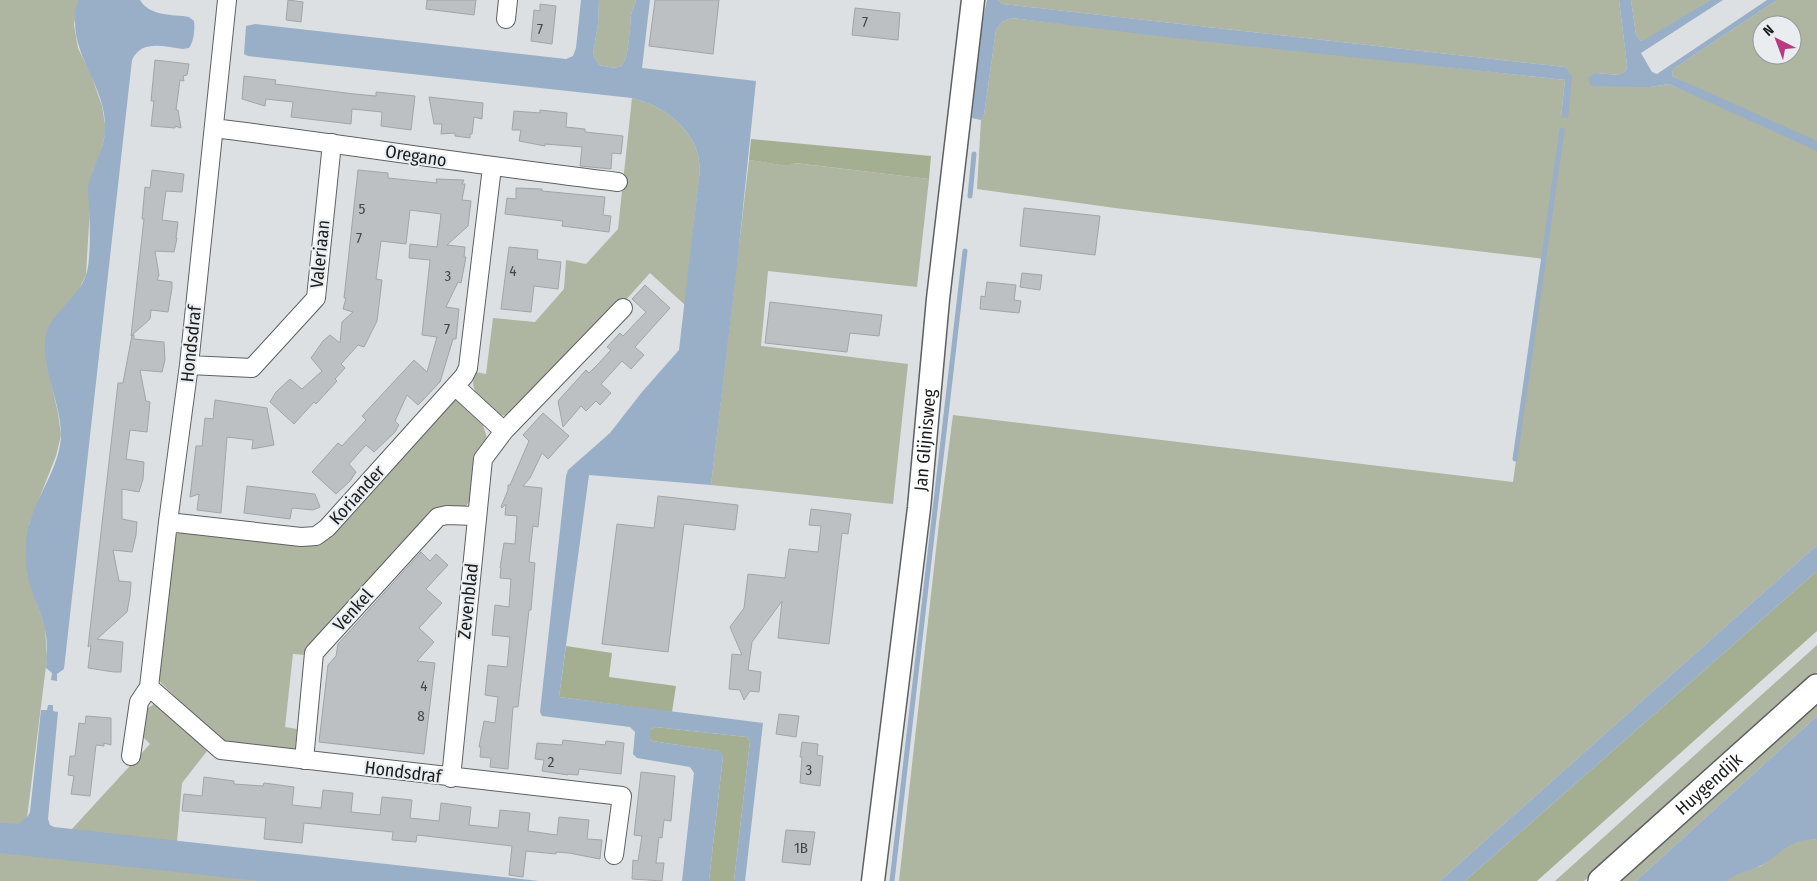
<svg xmlns="http://www.w3.org/2000/svg" width="1817" height="881" font-family="'Fira Sans Condensed',sans-serif">
  <style>
    .green { fill: #aeb5a1; fill-rule: evenodd }
    .forest { fill: #a4af91 }
    .water { fill: #99aec7 }
    .lines { fill: none; stroke-linecap: round; stroke-linejoin: round }
    .stream { stroke: #99aec7; stroke-width: 5 }
    .building { fill: #bdc0c3; stroke: #a2a5a8 }
    .minor-casing { stroke: #5e6164; stroke-width: 20 }
    .tertiary-casing { stroke: #5e6164; stroke-width: 25 }
    .secondary-casing { stroke: #5e6164; stroke-width: 28 }
    .minor { stroke: #fff; stroke-width: 18 }
    .tertiary { stroke: #fff; stroke-width: 22 }
    .secondary { stroke: #fff; stroke-width: 25 }
    .labels { text-anchor: middle; stroke-width: 4; stroke-linejoin: round; paint-order: stroke }
    .number-label { font-size: 15px; fill: #444647 }
    .street-label { font-size: 18px; fill: #1c1d1e; stroke: #e9edf0 }
  </style>
  <rect width="100%" height="100%" fill="#dce0e3"/>
  <path class="green" d="M0 0H78L74 25 78 48 91 75 102 106 106 130 101 151 92 173 86 275 78 291 64 307 46 361 58 413 61 435 56 456 29 524 27 572 45 628 47 658 25 834 352 881H0Z
    M599 0H636C635 5 632 10 631 15 630 25 629 58 622 65 617 70 606 66 599 65L593 54 598 24Z
    M998 0H1619L1627 65 1626 71 1620 75 1596 73 1650 87 1669 84 1817 148V545L1440 881H899L939 523 953 415 1513 482 1544 259 1115 208 977 189 981 120 984 115 996 30 1002 22 1011 18 1565 80 1561 117H1568L1565 67 1003 4Z
    M1631 0H1710L1646 40 1641 41 1636 35Z
    M1777 0H1817V145L1672 76 1673 69ZM1762 25H1792V55H1762Z
    M632 98C659 105 683 120 695 146 698 153 699 161 700 169L685 305 650 273 623 303 620 300 515 414 512 416 497 415C483 401 468 394 475 372L486 374 493 318 535 322 564 289 566 260 586 264 618 229Z
    M749 160 787 166 794 163 929 179 917 287 768 271 761 346 908 364 893 504 711 485Z
    M457 396 481 419 487 438 476 452 472 494 471 500 463 509 441 507 432 510 306 651V655L293 654 285 727 297 729 295 750 224 743 162 684 158 679 171 539 180 532 315 545 332 536Z
    M1817 645V672L1584 881H1555Z
    M1817 694V716L1636 881H1612Z
    M154 704H158L207 751 182 783 177 842 71 830 150 744 142 736 145 710Z
    M1805 839 1817 840V881H1727L1733 875 1761 866 1788 845Z"/>
  <path class="forest" d="M751 139 931 156 929 179 795 163 787 166 749 160Z
    M1817 571V631L1537 881H1465Z
    M566 646 612 653 609 677 676 686 672 712 559 697Z
    M655 727 747 737 750 741 734 881H709L723 756 719 751 652 741 650 739V730Z"/>
  <path class="water" d="M78 0H140C150 17 173 14 189 17L194 21C195 29 194 41 189 48L183 49C164 47 142 39 132 60L64 669 57 674V681L51 680 52 673 46 668C47 655 48 639 44 626 40 608 30 591 27 572 25 565 26 557 26 550 24 508 60 475 61 435 61 403 43 373 45 342 46 314 78 300 86 275 91 262 90 223 89 207 89 201 88 194 88 188 91 168 104 151 105 131 108 83 63 52 78 0Z
    M581 0H599L598 24 593 54 599 65C606 66 617 70 622 65 629 58 630 25 631 15 632 10 635 5 636 0H650L642 68 756 81 737 266 711 485 589 475 559 697 763 723 745 881H734L750 741 747 737 655 727 650 730V739L652 741 720 751 723 756 709 881H682L694 773 690 767 637 758 633 754 635 732 630 727 542 716 540 712 566 476 568 470 610 433 642 392 679 350 700 169C699 161 698 153 695 146 683 120 659 105 632 98L248 56 244 54 246 26 255 24 566 59 573 56 576 48Z
    M987 0H998L1003 4 1565 67 1572 76 1568 118 1561 117 1565 80 1192 40 1011 18 1002 22 996 30 984 115 981 120 972 118 980 33Z
    M1619 0H1631L1636 35 1641 41 1646 39 1710 0H1723L1641 53 1652 72 1657 74 1767 0H1777L1673 69 1672 76 1817 141V151L1669 84 1650 87 1591 86 1588 78 1596 73 1619 75 1626 71 1627 65Z
    M1817 545V571L1465 881H1440Z
    M48 705H53V711L58 712 48 819 50 825 54 827 539 881H260L0 853V823L19 824 28 816 30 812 41 710H47Z
    M1817 716V840C1789 838 1783 853 1762 865 1750 872 1737 871 1727 881H1636Z"/>
  <g class="lines">
    <path class="stream" d="M970 196 974 154
      M1515 459 1562 130
      M892 881 965 251"/>
  </g>
  <path class="building" d="M288 0 303 2 301 22 286 20Z
    M427 0H476L474 15 426 9Z
    M655 0H719L713 54 649 46Z
    M540 4 556 6 552 44 531 41 534 10 540 11Z
    M855 8 900 13 898 40 852 35Z
    M155 60 189 64 187 75 183 76 184 81 180 80 176 110H178L181 128 175 126V128L151 126 154 101H151Z
    M244 76 276 80 275 84 354 94 376 96V92L415 96 411 130 381 126 382 112 352 109 351 124 291 117 293 102 266 99 265 106 242 99Z
    M429 97 483 103 482 119 474 117 472 134H470V138L455 136V133L441 134 442 124H434Z
    M540 110 567 113 566 127 585 129V132L623 136 621 154 612 153 611 169 580 166 582 147 545 144V146L519 141 521 130H512L514 111 540 113Z
    M152 170 184 174 182 192 166 191 162 220 178 222 176 238H177L174 252 155 251 159 275 157 280 172 282V288L168 312 151 310 150 319 131 336 144 219H142L145 187 150 188Z
    M358 170 388 173V178L437 183 436 179 464 180 462 184H465L462 200 471 201 468 226 447 245 465 247 464 257H466L461 283 458 282 446 307 459 309 456 339H453L440 382 418 405 407 395 395 421 399 425 395 432 374 452 366 445 349 464 356 472 350 481 336 494 312 472 338 443 342 446 366 420 362 416 414 360 427 372 437 337 422 335 430 260 409 258 410 244 437 247 441 214 410 210 406 244 381 241 376 279 382 280 377 321 364 347 358 345 341 364 345 368 335 379 337 381 316 404 314 402 294 424 270 402 276 392 290 379 302 389 322 371 311 358 323 341 330 335 340 343 342 322 353 312 343 309 346 298H344Z
    M516 188 542 189V191L605 197 603 215 611 216 609 232 562 226 563 221 505 214 507 198 516 199Z
    M1024 208 1100 216 1095 255 1020 246Z
    M509 247 538 250 537 259 561 262 558 289 534 286 531 312 501 309Z
    M1022 273 1042 275 1040 290 1020 287Z
    M987 282 1016 285 1014 300 1021 301 1019 313 980 309 981 296 985 297Z
    M645 285 670 308 635 347 644 355 631 369 622 361 601 384 611 393 600 405 596 401 586 411 581 406 563 427 558 401 586 370 589 373 599 363 611 350 607 347 620 333 623 336 646 312 632 299Z
    M770 302 882 315 879 336 850 333 847 352 765 343Z
    M132 335H134V339L164 342 165 360 162 372 140 370 146 401 150 402 147 432 130 430 126 459 144 462 143 479 139 492 122 489V519L137 522 136 535 132 552 113 550 119 581 131 582 130 596 127 612 97 639 123 642 121 672H114L88 668 91 645 88 647 118 383H123Z
    M215 400 267 408 274 445 252 449 253 440 227 437 221 513 197 510 199 494 190 497 196 446H202L205 418 213 419Z
    M543 413 569 436 548 459 542 453 530 478 523 486 542 488 538 527 533 526 529 562 535 563 531 610H529L518 707H513L508 769 490 767 491 758 480 757 481 747H479L484 721 495 723 498 697 485 695 488 665 507 667 510 637 492 635 495 605 509 607 511 579 500 578 501 568H500L504 543 515 544 517 516 505 515 506 504 502 508 501 507 508 490V485H510L529 441 523 435Z
    M247 486 315 494 320 507 313 510 292 508 290 519 244 513Z
    M658 496 738 505 735 530 684 524 668 652 602 644 617 524 654 528Z
    M811 509 851 514 848 534 842 533 829 644 778 638 782 601 752 642 748 670 761 672 759 692 750 691 744 700 740 690 729 689 732 654 742 655 730 627 744 608 748 574 785 578 789 549 818 552 821 526 809 525Z
    M421 552 430 561 436 554 448 565 426 589 442 603 419 628 434 642 417 661 435 663 424 754 319 742 328 665 336 656 338 644Z
    M779 714 799 716 796 737 776 734Z
    M86 716 111 718V745L104 743V746L96 745 90 796 71 794 74 776 68 775 70 756H75L79 723 85 724Z
    M563 740 605 745 606 741 624 743 621 774 579 769 578 775 568 774V775L542 771 544 760 535 759 537 743 562 745Z
    M802 742 818 744 817 755 823 756 820 786 800 783 802 757H800Z
    M641 772 675 776 671 821 664 820 662 838 659 837 656 863H664L662 881 632 879 633 860 638 861 642 836 634 835Z
    M204 777 234 781V784L263 786 264 783 294 787 292 805 321 808 323 790 353 793 351 812 380 815 382 797 412 800 410 818 439 821 441 803 471 807 469 825 498 828 500 810 530 813 528 831 557 835 559 817 589 820 587 839 602 840 600 859 569 853 556 852V854L526 851 523 877 509 875 512 846 417 835 416 842 392 840 393 832 304 823 302 843 264 839 266 818 182 811 184 794 202 796Z
    M786 830 815 832 810 865 782 862Z"/>
  <g class="lines">
    <defs>
      <path id="minor" d="M227 0 189 365 168 522 149 687 221 750 622 796 614 855
        M506 19 508 0
        M214 128C349 145 483 166 618 182
        M189 365 252 368 316 298 332 143
        M456 387 504 431
        M168 522 301 537 316 536 327 528 464 376 468 368 492 167
        M131 756 139 702 149 687
        M304 760 314 653 438 517 447 515 476 516
        M451 778 483 459 504 431 623 308"/>
      <g id="tertiary">
        <path id="s1" d="M873 881 919 508 938 299 973 0"/>
      </g>
      <g id="secondary">
        <path id="s2" d="M1601 881 1817 687"/>
      </g>
    </defs>
    <use href="#minor" class="minor-casing"/>
    <use href="#tertiary" class="tertiary-casing"/>
    <use href="#secondary" class="secondary-casing"/>
    <use href="#minor" class="minor"/>
    <use href="#tertiary" class="tertiary"/>
    <use href="#secondary" class="secondary"/>
  </g>
  <g class="labels">
    <g class="number-label">
      <text x="865" y="27">7</text>
      <text x="540" y="34">7</text>
      <text x="362" y="214">5</text>
      <text x="359" y="243">7</text>
      <text x="513" y="276">4</text>
      <text x="448" y="281">3</text>
      <text x="447" y="334">7</text>
      <text x="424" y="691">4</text>
      <text x="421" y="721">8</text>
      <text x="551" y="767">2</text>
      <text x="809" y="775">3</text>
      <text x="801" y="853">1B</text>
    </g>
    <g class="street-label">
      <text transform="translate(416 156) rotate(9)" y="6">Oregano</text>
      <text transform="translate(320 254) rotate(-84)" y="6">Valeriaan</text>
      <text transform="translate(191 344) rotate(-84)" y="6">Hondsdraf</text>
      <text dy="6" stroke="none"><textPath href="#s1" startOffset="444">Jan Glijnisweg</textPath></text>
      <text transform="translate(357 495) rotate(-48)" y="6">Koriander</text>
      <text transform="translate(468 601) rotate(-84)" y="6">Zevenblad</text>
      <text transform="translate(353 610) rotate(-48)" y="6">Venkel</text>
      <text transform="translate(403 772) rotate(7)" y="6">Hondsdraf</text>
      <text dy="6" stroke="none"><textPath href="#s2" startOffset="145">Huygendijk</textPath></text>
    </g>
  </g>
  <g transform="translate(1777 40) rotate(318)"><circle r="24" fill="#e9edf0" stroke="#979a9c"/>
  <path d="M0-4L9 19L0 12L-9 19Z" fill="#ba3982"/>
  <text y="-8" font-size="14" font-weight="bold" text-anchor="middle" fill="#1c1d1e">N</text>
  </g>
</svg>
